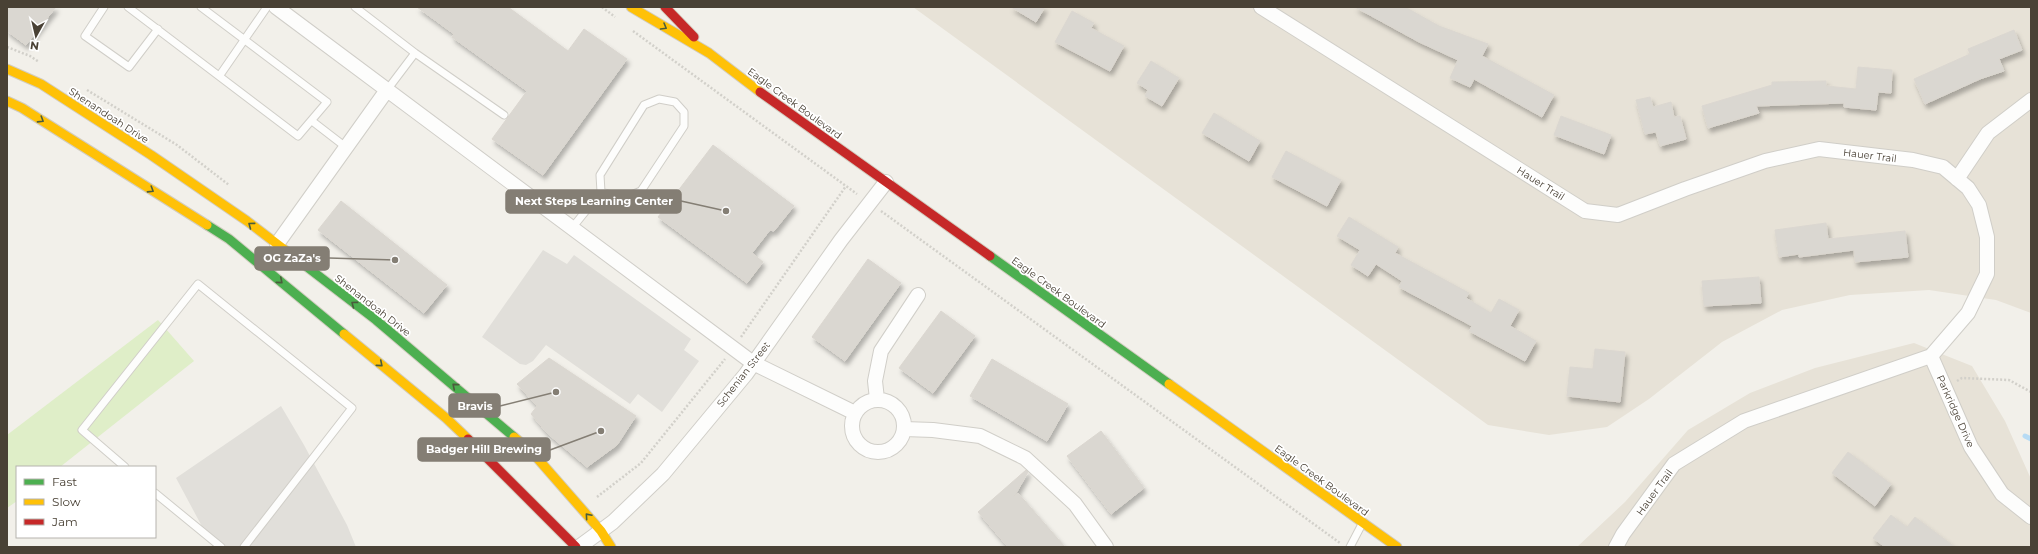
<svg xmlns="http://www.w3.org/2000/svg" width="2038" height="554" font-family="Montserrat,sans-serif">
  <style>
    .residential { fill: #e7e2d7 }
    .green { fill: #dfeec8 }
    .parking { fill: #e1dfda }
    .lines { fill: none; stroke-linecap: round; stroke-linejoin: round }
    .stream { stroke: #b7dbf4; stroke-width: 5 }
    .building { fill: #dad7d1; stroke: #dbd7d0; filter: url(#shadow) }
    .lane-casing { stroke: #d0cec8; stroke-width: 9 }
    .street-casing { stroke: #d0cec8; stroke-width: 16 }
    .fast-casing { stroke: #d2cdc0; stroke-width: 11 }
    .slow-casing { stroke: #d2cdc0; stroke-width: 11 }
    .jam-casing { stroke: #d2cdc0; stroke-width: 11 }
    .path { stroke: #d2d0ca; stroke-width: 2.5; stroke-dasharray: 2 2; stroke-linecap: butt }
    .lane { stroke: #fdfdfc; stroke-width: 7 }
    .street { stroke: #fdfdfc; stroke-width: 14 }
    .fast { stroke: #4caf50; stroke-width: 9 }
    .slow { stroke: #ffc107; stroke-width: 9 }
    .jam { stroke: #c62828; stroke-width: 9 }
    .oneway { stroke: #4a5c3c }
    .labels { text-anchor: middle; stroke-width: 3.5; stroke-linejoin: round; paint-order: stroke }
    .street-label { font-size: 10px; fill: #494135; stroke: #fff }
    .leader { fill: none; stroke: #847e74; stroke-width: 1.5 }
    .callout-dot { fill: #847e74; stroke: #fff; stroke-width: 1.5 }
    .callout { fill: #847e74; stroke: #847e74; stroke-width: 1.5 }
    .callout-label { font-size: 11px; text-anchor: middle; font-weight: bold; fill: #fff }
  </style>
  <defs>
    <filter id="shadow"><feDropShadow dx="2.5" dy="4.5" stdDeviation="2" flood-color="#0004"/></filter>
  </defs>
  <rect width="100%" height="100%" fill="#f2f0ea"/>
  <path class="residential" d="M913 7H2031V313L1996 300 1929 290 1850 295 1782 310 1722 342 1649 399 1607 427 1549 435 1488 425Z
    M1914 343 1972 366 2005 421 2031 479V547H1577L1625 502 1688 430 1750 393 1815 368Z"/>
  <path class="green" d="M158 320 194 361 60 467H17V501L7 508V435Z"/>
  <path class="parking" d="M543 250 567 264 574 255 691 339 684 350 699 361 662 412 638 394 630 404 546 345 533 361 526 365 520 364 482 337Z
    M281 406 304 445 347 525 356 547H213L176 478Z"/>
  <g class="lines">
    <path class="stream" d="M2025 436 2031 439"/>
  </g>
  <path class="building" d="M7 7H56L26 45 7 31Z
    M417 7H508L568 51 584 29 627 59 543 175 492 139 527 91 452 37 454 34Z
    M1011 7H1045L1036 22Z
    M1355 7H1405L1439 26 1488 44 1482 56 1554 95 1542 117 1474 79 1470 87 1450 78 1458 60 1419 42Z
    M1072 11 1094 23 1091 28 1124 46 1110 71 1055 42Z
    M2014 30 2022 50 1999 59 2004 71 1980 79 1925 104 1914 79 1970 54 1968 49Z
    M1151 61 1179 78 1162 106 1145 96 1148 90 1137 83Z
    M1858 67 1892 70 1891 93 1878 92 1876 110 1844 107V103L1756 106 1759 113 1708 128 1702 106 1772 85V82L1826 81V86L1856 89Z
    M1650 97 1653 107 1671 102 1674 117 1680 116 1686 139 1660 146 1656 132 1645 134 1636 100Z
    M1214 113 1260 141 1249 161 1202 133Z
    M1561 116 1611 135 1604 154 1554 135Z
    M713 145 794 206 774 231 770 230 752 253 763 262 747 283 658 217Z
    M1286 151 1341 180 1327 206 1272 177Z
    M341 201 447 285 424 313 318 230Z
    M1349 217 1398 247 1395 253 1469 293 1466 298 1491 313 1499 299 1519 310 1510 326 1536 341 1525 361 1469 331 1472 326 1399 287 1402 281 1376 264 1368 276 1351 265 1360 250 1337 236Z
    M1826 223 1828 239 1905 231 1908 257 1855 262 1854 250 1799 257V254L1779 257 1775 230Z
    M868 259 901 283 845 361 812 337Z
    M1759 277 1761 303 1704 306 1702 281Z
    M941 311 975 336 933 393 899 368Z
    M1595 349 1625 352 1620 402 1567 396 1570 367 1593 369Z
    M549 358 636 416 617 445 587 467 547 433 531 414 537 406 517 384Z
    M992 359 1068 404 1047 441 970 396Z
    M1101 431 1144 488 1111 514 1067 456Z
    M1848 452 1891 484 1875 506 1832 473Z
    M1026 470 1028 472 1014 497 1018 493 1065 547H1008L978 512Z
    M1891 515 1907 527 1915 517 1955 547H1885L1873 538Z"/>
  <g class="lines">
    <defs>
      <path id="lane" d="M104 7 85 36 129 67 158 29
        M128 7 298 136 327 102 201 7
        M355 7 415 53 504 115
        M220 75 267 7
        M387 90 415 53
        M312 121 347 148
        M572 228 601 192 600 175 644 105 659 99 675 102 684 112V126L641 191 624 198 601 192
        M125 467 82 430 198 284 352 408 244 547
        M155 493 221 547
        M1350 547 1362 524"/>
      <path id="street" d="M276 7 753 363 855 413
        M1261 7 1585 211 1618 215 1685 189 1765 161 1819 149 1913 160 1943 167 1968 188 1979 205 1987 237V274L1968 313 1931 356 1744 421 1674 464 1623 534 1616 547
        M1957 179 1988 133 2031 100
        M277 244 387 90
        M1931 356 1971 447 2002 494 2031 517
        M877 399 875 381 881 351 918 295
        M852 426a26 26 0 1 1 52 0a26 26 0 1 1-52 0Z
        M904 429 933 430 980 436 1025 458 1075 504 1106 547
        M579 547 613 522 663 474 746 374 841 240 886 182"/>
      <path id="fast" d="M207 225 229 239 344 334
        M990 256 1169 384
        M298 260 376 320 514 437"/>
      <path id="slow" d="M631 7 709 53 760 92
        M7 69 41 84 151 155 247 221 298 260
        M7 101 22 108 207 225
        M344 334 446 418 468 439
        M1169 384 1397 547
        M514 437 531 451 601 531 611 547"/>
      <path id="jam" d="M665 7 694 37
        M760 92 990 256
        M468 439 576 547"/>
    </defs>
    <use href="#lane" class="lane-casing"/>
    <use href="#street" class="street-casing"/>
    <use href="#fast" class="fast-casing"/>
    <use href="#slow" class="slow-casing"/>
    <use href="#jam" class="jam-casing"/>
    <path class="path" d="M602 7 615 17
      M633 31 857 194
      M7 47 30 56 39 62
      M87 90 177 145 229 185
      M881 211 1340 543
      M741 337 846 186
      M1957 381 1962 378 2009 380 2031 392
      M597 497 641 463 725 359"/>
    <use href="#lane" class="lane"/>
    <use href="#street" class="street"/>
    <use href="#fast" class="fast"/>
    <use href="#slow" class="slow"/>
    <use href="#jam" class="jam"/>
  </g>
  <defs><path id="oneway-chevron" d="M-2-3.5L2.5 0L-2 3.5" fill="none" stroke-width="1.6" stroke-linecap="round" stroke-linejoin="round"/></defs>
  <g class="oneway">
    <use href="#oneway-chevron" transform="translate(664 27) rotate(30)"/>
    <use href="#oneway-chevron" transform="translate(41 120) rotate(32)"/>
    <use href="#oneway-chevron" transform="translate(151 190) rotate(32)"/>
    <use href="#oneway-chevron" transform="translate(251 225) rotate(-143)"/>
    <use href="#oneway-chevron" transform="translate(280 281) rotate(40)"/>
    <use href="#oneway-chevron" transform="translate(354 304) rotate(-143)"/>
    <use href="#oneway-chevron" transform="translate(380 364) rotate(40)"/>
    <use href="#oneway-chevron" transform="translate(455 386) rotate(-140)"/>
    <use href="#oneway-chevron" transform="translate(588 516) rotate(-131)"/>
  </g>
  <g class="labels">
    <g class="street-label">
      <text transform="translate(795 103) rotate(36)" y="4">Eagle Creek Boulevard</text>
      <text transform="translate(109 115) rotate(33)" y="4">Shenandoah Drive</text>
      <text transform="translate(1870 155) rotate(7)" y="4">Hauer Trail</text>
      <text transform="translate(1541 183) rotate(32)" y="4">Hauer Trail</text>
      <text transform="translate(1059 292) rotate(36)" y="4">Eagle Creek Boulevard</text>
      <text transform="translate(373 305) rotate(38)" y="4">Shenandoah Drive</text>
      <text transform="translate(743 374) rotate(-52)" y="4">Schenian Street</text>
      <text transform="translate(1956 411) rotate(66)" y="4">Parkridge Drive</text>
      <text transform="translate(1322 480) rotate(36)" y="4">Eagle Creek Boulevard</text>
      <text transform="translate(1654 492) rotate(-54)" y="4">Hauer Trail</text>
    </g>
  </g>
  <path class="leader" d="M726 211L681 201M395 260L329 258M556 392L500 406M601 431L550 450"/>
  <g class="callout-dot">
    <circle cx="726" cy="211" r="4"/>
    <circle cx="395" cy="260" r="4"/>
    <circle cx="556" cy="392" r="4"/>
    <circle cx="601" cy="431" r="4"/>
  </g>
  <g class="callout">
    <rect x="506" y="190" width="175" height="23" rx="4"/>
    <rect x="255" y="247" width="74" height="23" rx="4"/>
    <rect x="449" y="394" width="51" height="23" rx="4"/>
    <rect x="418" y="438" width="132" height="23" rx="4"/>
  </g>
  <g class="callout-label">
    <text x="594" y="205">Next Steps Learning Center</text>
    <text x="292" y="262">OG ZaZa's</text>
    <text x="475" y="410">Bravis</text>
    <text x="484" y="453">Badger Hill Brewing</text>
  </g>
  <rect width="2038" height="554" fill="none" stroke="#494135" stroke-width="16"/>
  <rect x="16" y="466" width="140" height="72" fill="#ffffff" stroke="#b6b3ae"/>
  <rect x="24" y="479" width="20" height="6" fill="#4caf50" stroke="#b6b3ae"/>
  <text x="52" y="486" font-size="12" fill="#494135">Fast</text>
  <rect x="24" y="499" width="20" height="6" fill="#ffc107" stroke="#b6b3ae"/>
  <text x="52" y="506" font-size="12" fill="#494135">Slow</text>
  <rect x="24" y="519" width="20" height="6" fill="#c62828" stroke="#b6b3ae"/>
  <text x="52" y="526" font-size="12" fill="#494135">Jam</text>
  <g transform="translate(36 36) rotate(188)" stroke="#ffffff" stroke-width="3" paint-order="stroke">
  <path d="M0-3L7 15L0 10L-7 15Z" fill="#494135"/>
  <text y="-6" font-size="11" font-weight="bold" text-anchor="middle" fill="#494135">N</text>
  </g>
</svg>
